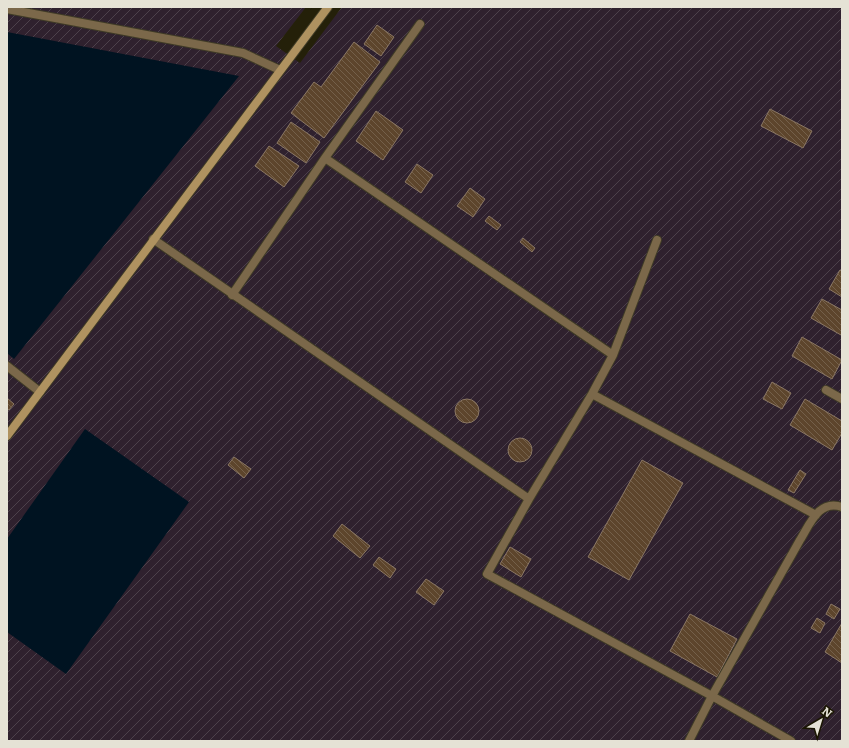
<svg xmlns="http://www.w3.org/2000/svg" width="849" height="748" font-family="Literata,serif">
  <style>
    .industrial { fill: url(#industrial-furrows) }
    .water { fill: #001321 }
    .building { fill: url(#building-back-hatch); stroke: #8a7764 }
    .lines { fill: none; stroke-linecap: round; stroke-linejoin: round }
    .lane-casing { stroke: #3f3b26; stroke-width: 10 }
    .street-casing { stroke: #3f3b26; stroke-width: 10 }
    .secondary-casing { stroke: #3f3b26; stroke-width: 10 }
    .lane { stroke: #7b684a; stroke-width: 8 }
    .street { stroke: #7b684a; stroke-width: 8 }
    .secondary { stroke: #af9260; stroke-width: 8 }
  </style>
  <defs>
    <pattern id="industrial-furrows" width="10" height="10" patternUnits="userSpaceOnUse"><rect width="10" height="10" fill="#2f212e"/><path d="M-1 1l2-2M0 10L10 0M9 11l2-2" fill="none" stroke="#4d414b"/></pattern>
    <pattern id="building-back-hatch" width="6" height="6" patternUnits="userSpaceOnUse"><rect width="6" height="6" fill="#5d452c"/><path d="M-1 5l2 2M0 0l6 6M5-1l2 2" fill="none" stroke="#74604a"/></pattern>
  </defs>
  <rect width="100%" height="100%" fill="#242009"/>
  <path class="industrial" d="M7 7H306L276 46 300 63 342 7H842V741H7Z"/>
  <path class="water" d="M7 32 239 76 14 359 7 353Z
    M85 429 189 502 66 674 7 632V539Z"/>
  <path class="building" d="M377 25 394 37 381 56 364 44Z
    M354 42 380 62 324 138 291 113 314 82 321 87Z
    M770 109 812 131 803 148 761 126Z
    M376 111 403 130 383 160 356 141Z
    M291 122 320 142 306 163 277 143Z
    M269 146 299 166 284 187 255 166Z
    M417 164 433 175 421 193 405 182Z
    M470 188 485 199 473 217 457 206Z
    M489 216 501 225 497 230 485 221Z
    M523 238 535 248 532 252 520 242Z
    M840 270 842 271V297L829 289Z
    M822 299 842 310V333L841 335 811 318Z
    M802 337 842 360 832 379 792 356Z
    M772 382 791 393 782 409 763 399Z
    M7 398 14 404 9 410 7 409Z
    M455 411a12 12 0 1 1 24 0a12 12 0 1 1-24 0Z
    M805 399 842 421V433L832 450 790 425Z
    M508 450a12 12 0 1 1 24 0a12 12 0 1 1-24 0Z
    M234 457 251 469 244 478 228 465Z
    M642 460 683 483 629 580 588 557Z
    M800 470 806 474 794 493 788 490Z
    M342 524 370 546 360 558 333 536Z
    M510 547 531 559 521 577 500 564Z
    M379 557 396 569 390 578 373 565Z
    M426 579 444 591 434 605 416 592Z
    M831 604 840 609 834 619 826 614Z
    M690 614 737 639 717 677 670 651Z
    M817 618 825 623 820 633 811 628Z
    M842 623V663L825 652Z"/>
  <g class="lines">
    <defs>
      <path id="lane" d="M325 158 613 355
        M153 239 529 499
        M657 240 613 355 592 394 529 499 487 574 712 696 791 741
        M232 295 325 158 420 24
        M826 390 842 399
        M592 394 816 515
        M689 741 712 696 800 540C810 524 819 499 842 507"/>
      <path id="street" d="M7 9 243 53 280 70
        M7 366 40 392"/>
      <path id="secondary" d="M7 436 328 7"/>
    </defs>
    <use href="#lane" class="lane-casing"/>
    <use href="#street" class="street-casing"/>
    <use href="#secondary" class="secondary-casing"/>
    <use href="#lane" class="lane"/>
    <use href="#street" class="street"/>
    <use href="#secondary" class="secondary"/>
  </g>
  <rect width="849" height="748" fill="none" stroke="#e5e2d5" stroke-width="16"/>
  <g transform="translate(821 720) rotate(38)" stroke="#1a1602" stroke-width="3" paint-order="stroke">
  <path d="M0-3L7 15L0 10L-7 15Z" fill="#e5e2d5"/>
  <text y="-6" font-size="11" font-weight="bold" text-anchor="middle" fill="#e5e2d5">N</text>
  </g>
</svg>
